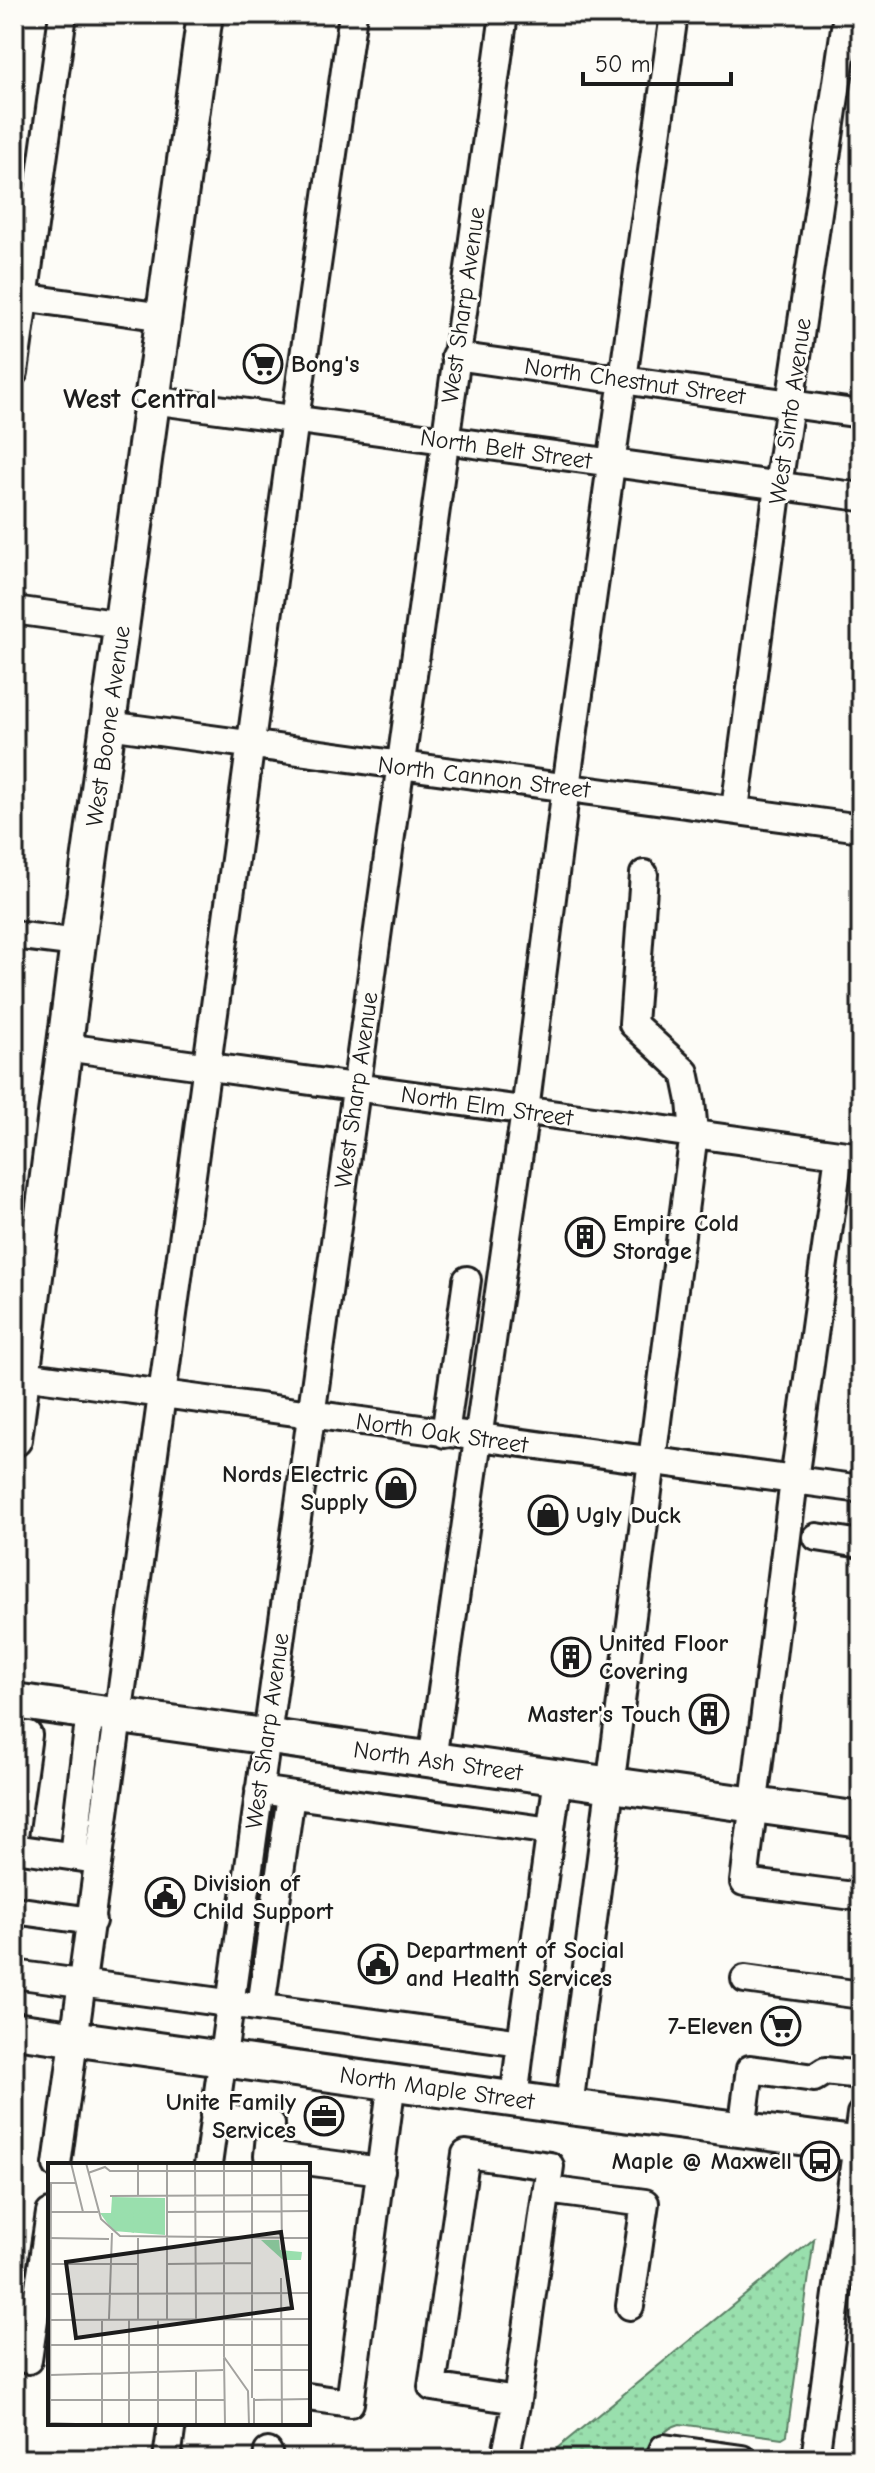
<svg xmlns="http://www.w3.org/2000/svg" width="875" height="2473" font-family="'Comic Neue',sans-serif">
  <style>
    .grass { fill: url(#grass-dots); stroke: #5a7e64; stroke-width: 2 }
    .park { fill: url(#park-tufts); stroke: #5a7e64; stroke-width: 2 }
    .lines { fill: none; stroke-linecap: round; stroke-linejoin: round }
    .minor-casing { stroke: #1c1c1c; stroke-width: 32 }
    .major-casing { stroke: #1c1c1c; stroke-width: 40 }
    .minor { stroke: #fdfcf7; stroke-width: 26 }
    .major { stroke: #fdfcf7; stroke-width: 34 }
    .labels { text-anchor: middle; stroke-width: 6; stroke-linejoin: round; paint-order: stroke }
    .street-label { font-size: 24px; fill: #1c1c1c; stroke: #fdfcf7 }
    .poi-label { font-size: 24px; font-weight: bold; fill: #1c1c1c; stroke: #fdfcf7; text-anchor: start }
    .quarter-label { font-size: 28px; font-weight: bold; fill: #1c1c1c; stroke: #fdfcf7 }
    .inset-road { fill: none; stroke: #a3a29f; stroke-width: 2 }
    .view { fill: #1c1c1c; fill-opacity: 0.15; stroke: #1c1c1c; stroke-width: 4 }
    .inset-edge { fill: none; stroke: #1c1c1c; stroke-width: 4 }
  </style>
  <defs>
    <pattern id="grass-dots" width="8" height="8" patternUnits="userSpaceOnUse" patternTransform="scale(2)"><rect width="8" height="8" fill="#99dfad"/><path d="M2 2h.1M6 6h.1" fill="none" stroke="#83bf94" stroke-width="1.8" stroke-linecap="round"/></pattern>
    <pattern id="park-tufts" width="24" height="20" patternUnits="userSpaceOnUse" patternTransform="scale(2)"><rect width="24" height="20" fill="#99dfad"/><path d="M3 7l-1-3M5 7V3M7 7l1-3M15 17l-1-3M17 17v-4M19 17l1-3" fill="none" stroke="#83bf94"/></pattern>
  </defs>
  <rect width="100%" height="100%" fill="#fdfcf7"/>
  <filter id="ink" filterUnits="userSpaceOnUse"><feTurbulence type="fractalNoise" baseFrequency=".0125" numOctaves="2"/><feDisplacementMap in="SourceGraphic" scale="16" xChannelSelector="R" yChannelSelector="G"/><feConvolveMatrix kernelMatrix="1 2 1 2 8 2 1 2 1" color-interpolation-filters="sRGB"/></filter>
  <g filter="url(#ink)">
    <path class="grass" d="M814 2239 787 2435 782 2438 680 2424C661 2429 657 2443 651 2459H550V2454Z"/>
    <path class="park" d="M861 2276V2355L850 2354Z"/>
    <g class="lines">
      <defs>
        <path id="minor" d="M14 296 164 317
          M455 356 861 414
          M14 372 63 14
          M152 400 861 497
          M14 610 122 625
          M108 725 861 828
          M735 809 778 486 847 14
          M14 935 78 943
          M65 1047 861 1157
          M839 1154 794 1480 744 1882 861 1897
          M23 1375 861 1489
          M445 1434 467 1280
          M817 1537 861 1544
          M432 1760 525 1111 566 787 674 14
          M259 1790 551 1831
          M14 1837 28 1735
          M14 1848 90 1859
          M73 1856 90 1712
          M14 1910 92 1921
          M14 1974 521 2043 558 1778
          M745 1979 861 1995
          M261 2007 291 1795
          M514 2099 521 2043
          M569 2107 694 1133 691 1101 685 1072 633 1024 644 874
          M214 2116 271 2124 268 2156 381 2171
          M742 2130 750 2069 814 2078 825 2071 861 2075
          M57 2165 295 419 353 14
          M208 2165 504 14
          M547 2190 645 2203 630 2306
          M28 2360 50 2213
          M308 2397 350 2403 392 2081
          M167 2459 172 2423
          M267 2459 268 2452
          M505 2459 517 2400 550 2166 466 2154 432 2387 517 2400
          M659 2459 664 2448 742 2459
          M815 2459 861 2114"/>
        <path id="major" d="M14 1439 78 943 205 14
          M14 1701 861 1820
          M14 2030 569 2107 861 2145"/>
      </defs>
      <use href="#minor" class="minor-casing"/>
      <use href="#major" class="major-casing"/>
      <use href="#minor" class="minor"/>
      <use href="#major" class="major"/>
    </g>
  </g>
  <defs>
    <symbol id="supermarket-ring" viewBox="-11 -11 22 22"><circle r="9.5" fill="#fdfcf7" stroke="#1c1c1c" stroke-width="1.5"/><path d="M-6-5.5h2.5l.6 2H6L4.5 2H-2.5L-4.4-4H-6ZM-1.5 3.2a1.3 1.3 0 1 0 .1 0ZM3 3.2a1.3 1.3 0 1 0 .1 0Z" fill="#1c1c1c"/></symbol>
    <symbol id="building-ring" viewBox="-11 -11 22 22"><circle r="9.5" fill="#fdfcf7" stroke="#1c1c1c" stroke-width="1.5"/><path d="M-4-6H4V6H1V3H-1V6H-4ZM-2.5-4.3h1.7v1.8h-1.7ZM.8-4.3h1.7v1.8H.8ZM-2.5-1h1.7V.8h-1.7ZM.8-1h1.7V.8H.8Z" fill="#1c1c1c"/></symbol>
    <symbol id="shop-ring" viewBox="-11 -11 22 22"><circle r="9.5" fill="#fdfcf7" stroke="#1c1c1c" stroke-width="1.5"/><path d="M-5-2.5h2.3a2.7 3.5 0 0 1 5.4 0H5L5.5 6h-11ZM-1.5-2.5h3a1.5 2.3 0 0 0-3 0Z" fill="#1c1c1c"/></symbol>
    <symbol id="civic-ring" viewBox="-11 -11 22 22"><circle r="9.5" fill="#fdfcf7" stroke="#1c1c1c" stroke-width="1.5"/><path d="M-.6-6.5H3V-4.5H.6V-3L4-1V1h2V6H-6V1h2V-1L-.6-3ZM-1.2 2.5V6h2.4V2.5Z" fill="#1c1c1c"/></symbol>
    <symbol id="office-ring" viewBox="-11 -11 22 22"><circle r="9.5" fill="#fdfcf7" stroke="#1c1c1c" stroke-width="1.5"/><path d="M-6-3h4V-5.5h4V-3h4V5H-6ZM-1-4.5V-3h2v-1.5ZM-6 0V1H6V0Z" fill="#1c1c1c"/></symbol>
    <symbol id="bus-ring" viewBox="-11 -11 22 22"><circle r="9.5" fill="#fdfcf7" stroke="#1c1c1c" stroke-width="1.5"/><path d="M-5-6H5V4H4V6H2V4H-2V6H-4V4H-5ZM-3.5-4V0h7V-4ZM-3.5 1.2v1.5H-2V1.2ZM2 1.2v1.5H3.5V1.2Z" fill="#1c1c1c"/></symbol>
  </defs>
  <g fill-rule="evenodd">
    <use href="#supermarket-ring" x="241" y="342" width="44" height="44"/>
    <use href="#building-ring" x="563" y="1215" width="44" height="44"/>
    <use href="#shop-ring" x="374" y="1466" width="44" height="44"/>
    <use href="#shop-ring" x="526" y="1493" width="44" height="44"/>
    <use href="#building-ring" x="549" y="1635" width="44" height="44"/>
    <use href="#building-ring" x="687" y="1692" width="44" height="44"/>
    <use href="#civic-ring" x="143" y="1875" width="44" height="44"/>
    <use href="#civic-ring" x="356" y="1942" width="44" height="44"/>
    <use href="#supermarket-ring" x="759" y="2004" width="44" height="44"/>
    <use href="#office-ring" x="302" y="2094" width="44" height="44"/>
    <use href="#bus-ring" x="798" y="2139" width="44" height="44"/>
  </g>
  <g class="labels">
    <g class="street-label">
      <text transform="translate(463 305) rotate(-82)" y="8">West Sharp Avenue</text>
      <text transform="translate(635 381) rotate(8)" y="8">North Chestnut Street</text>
      <text transform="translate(790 411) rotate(-82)" y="8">West Sinto Avenue</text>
      <text transform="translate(506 449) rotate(8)" y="8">North Belt Street</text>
      <text transform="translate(108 726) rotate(-82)" y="8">West Boone Avenue</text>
      <text transform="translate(484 777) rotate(7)" y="8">North Cannon Street</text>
      <text transform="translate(356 1090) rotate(-82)" y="8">West Sharp Avenue</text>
      <text transform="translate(487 1106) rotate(8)" y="8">North Elm Street</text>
      <text transform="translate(442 1433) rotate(8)" y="8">North Oak Street</text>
      <text transform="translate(267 1731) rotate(-82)" y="8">West Sharp Avenue</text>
      <text transform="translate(438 1761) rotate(8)" y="8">North Ash Street</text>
      <text transform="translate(437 2088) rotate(8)" y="8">North Maple Street</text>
    </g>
    <g class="poi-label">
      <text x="291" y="372">Bong's</text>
      <text x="613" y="1231">Empire Cold<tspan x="613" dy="28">Storage</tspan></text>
      <text x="368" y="1482" text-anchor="end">Nords Electric<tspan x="368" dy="28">Supply</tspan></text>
      <text x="576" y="1523">Ugly Duck</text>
      <text x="599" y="1651">United Floor<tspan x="599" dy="28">Covering</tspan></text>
      <text x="681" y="1722" text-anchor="end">Master's Touch</text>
      <text x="193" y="1891">Division of<tspan x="193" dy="28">Child Support</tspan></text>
      <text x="406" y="1958">Department of Social<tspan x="406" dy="28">and Health Services</tspan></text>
      <text x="753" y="2034" text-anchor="end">7-Eleven</text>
      <text x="296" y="2110" text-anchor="end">Unite Family<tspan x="296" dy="28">Services</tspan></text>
      <text x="792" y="2169" text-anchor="end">Maple @ Maxwell</text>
    </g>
    <g class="quarter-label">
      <text x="140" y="408">West Central</text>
    </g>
  </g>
  <g transform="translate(48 2163)">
    <rect width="262" height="262" fill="#fdfcf7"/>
    <path d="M213 77H231L232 87 254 89 253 97H235Z" fill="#99dfad"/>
    <path d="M64 34 117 35V72L65 68 52 50H63Z" fill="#99dfad"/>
    <path d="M65 48H85L86 70 70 65Z" fill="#99dfad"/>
    <path class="inset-road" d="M23 0 35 49M38 0 53 56 72 73 262 75M119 0V156M147 0 148 156M176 0V194L200 228 201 262M233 0 234 87M40 10 57 4 62 8H262M1 20H28M62 33 262 32M90 33V0M3 49H50M119 49 262 48M1 75 61 76M90 75V156M3 101H90M119 101 204 100M233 115 234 262M0 131 262 130M61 156 64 70M0 157 262 156M110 157V262M0 182H262M176 195 177 262M206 207H262M2 212 175 207M204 235V0M206 235V262M2 237H177M206 237 262 236M1 260 55 262M2 262 3 20M54 262V157M81 262V157M148 262V207"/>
    <path class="view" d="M233 69 244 145 28 175 18 99Z"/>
    <rect width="262" height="262" class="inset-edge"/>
  </g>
  <rect width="875" height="2473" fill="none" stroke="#fdfcf7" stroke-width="48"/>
  <rect x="24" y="24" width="827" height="2425" fill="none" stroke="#1c1c1c" stroke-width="3" filter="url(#ink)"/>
  <path d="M583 72v12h148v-12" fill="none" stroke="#1c1c1c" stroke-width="4"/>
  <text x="595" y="72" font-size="24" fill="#1c1c1c" stroke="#fdfcf7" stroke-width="6" paint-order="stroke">50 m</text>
</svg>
